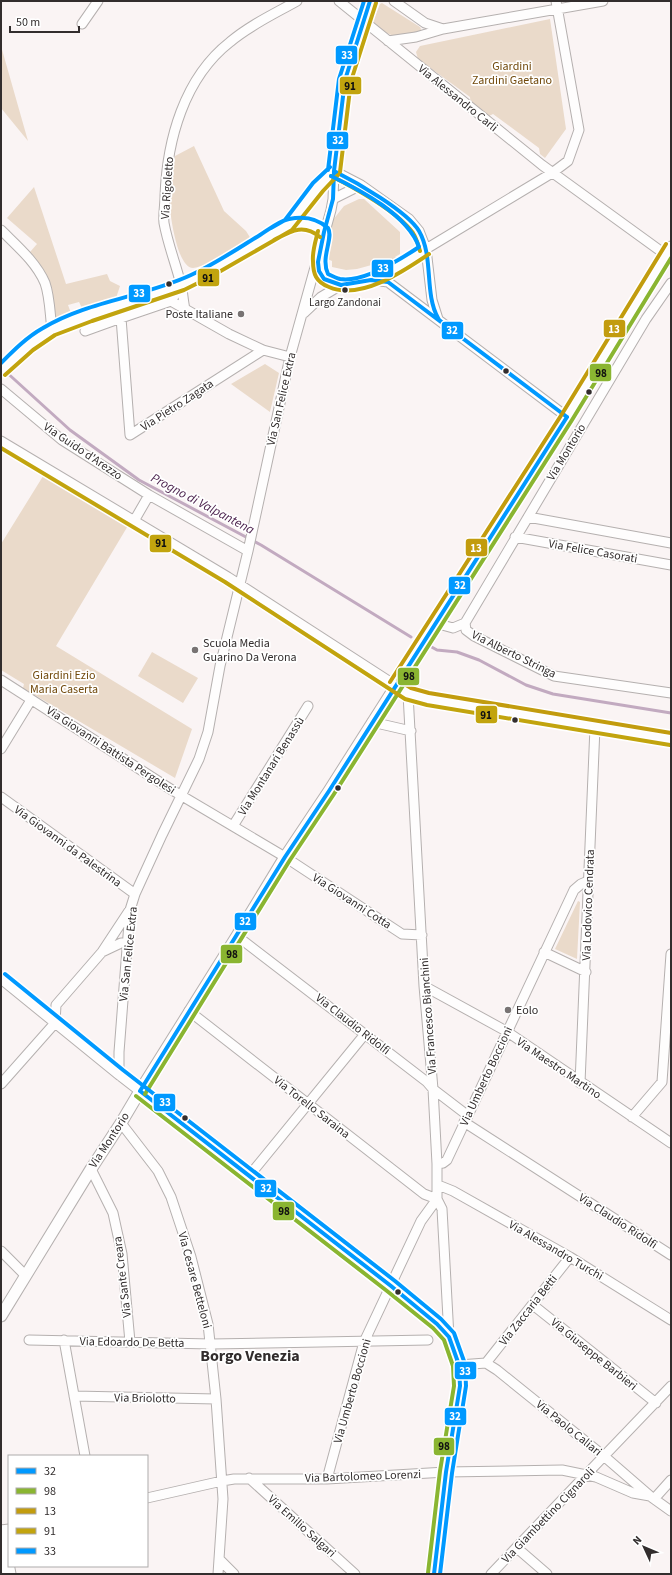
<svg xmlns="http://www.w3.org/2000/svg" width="672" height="1575" font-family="'Source Sans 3',sans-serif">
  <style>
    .green { fill: #eadaca }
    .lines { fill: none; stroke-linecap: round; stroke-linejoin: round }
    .stream { stroke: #c2aac0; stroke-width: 3 }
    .minor-casing { stroke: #b5b0af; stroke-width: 11 }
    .tertiary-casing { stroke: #b5b0af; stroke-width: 13 }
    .secondary-casing { stroke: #b5b0af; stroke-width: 15 }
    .minor { stroke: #fefdfd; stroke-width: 9 }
    .tertiary { stroke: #fefdfd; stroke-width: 11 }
    .secondary { stroke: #fefdfd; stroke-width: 13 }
    .bus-1-casing { stroke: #fff; stroke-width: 7 }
    .bus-2-casing { stroke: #fff; stroke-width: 7 }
    .bus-3-casing { stroke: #fff; stroke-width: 7 }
    .bus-4-casing { stroke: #fff; stroke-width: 7 }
    .bus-5-casing { stroke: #fff; stroke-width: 7 }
    .bus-1 { stroke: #09f; stroke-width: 4 }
    .bus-2 { stroke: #8ab531; stroke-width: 4 }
    .bus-3 { stroke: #c29c0e; stroke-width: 4 }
    .bus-4 { stroke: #c2a40e; stroke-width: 4 }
    .bus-5 { stroke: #09f; stroke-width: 4 }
    .bus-dot { fill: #322d2d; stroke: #fff; stroke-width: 1.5 }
    .poi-dot { fill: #787373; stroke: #fff; stroke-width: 1.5 }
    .labels { text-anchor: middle; stroke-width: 3.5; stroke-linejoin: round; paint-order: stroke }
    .bus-label { font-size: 11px; fill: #322d2d; stroke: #fff }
    .park-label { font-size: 12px; fill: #71490b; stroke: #fff }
    .street-label { font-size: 12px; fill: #322d2d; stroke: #fff }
    .poi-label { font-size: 12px; fill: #322d2d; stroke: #fff; text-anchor: start }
    .water-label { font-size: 13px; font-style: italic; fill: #4d244f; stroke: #fff }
    .district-label { font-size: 16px; font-weight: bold; fill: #322d2d; stroke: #fff }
    .line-badge { stroke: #fff; stroke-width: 1.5 }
    .badge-label { font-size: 11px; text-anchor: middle; font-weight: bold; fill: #fff }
    .pale-badge-label { font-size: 11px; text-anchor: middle; font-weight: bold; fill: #111 }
  </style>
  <rect width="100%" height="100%" fill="#faf4f4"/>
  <path class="green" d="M382 3 420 27 421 29 420 32C396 37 394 40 374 24L373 21 380 4Z
    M550 19 566 129 545 158 540 154 539 148 493 114 487 117 471 107 470 97 425 64 422 65 418 59 416 52 420 46Z
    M1 46 28 141 1 108Z
    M194 146 224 211 246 231 251 239C238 246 207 267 193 268 178 268 171 220 170 208 169 191 173 173 175 156Z
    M34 187 66 284 107 274 110 281 120 286 115 301 84 312 79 302 68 305 72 316 57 323C52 292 49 278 30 252L37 244 7 218Z
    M359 199H364L400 232V254L395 257 397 258 357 269 346 270 332 267V261L321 256 332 221 344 206Z
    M265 364 279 373 270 412 231 384Z
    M45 473 129 524 56 646 192 729 175 778 23 688 24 684 1 670V544Z
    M152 652 198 678 183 703 138 676Z
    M578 901 580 902 577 959 555 949Z"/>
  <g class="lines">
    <path class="stream" d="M4 370 70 430 139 480 261 545 411 637
      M428 645 437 650 457 652 479 660 526 685 553 694 671 713"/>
    <defs>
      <path id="minor" d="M339 1 542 165 666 255
        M394 1 425 23 443 29
        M82 24 98 1
        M388 41 416 37 443 29 603 1
        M334 171 361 185 409 219 419 231 426 249 432 300 438 319
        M333 199 361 185
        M289 225C302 223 314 222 324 232
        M1 230C17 246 36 262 45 283 50 297 50 315 52 330
        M318 262 319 271 324 279 341 285
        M372 280 388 282 567 417
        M171 301 229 334 263 350 290 357
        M185 309C183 301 183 292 181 285 176 264 168 245 164 223 163 215 165 205 165 196 167 140 184 78 230 42 250 25 274 14 297 1
        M304 313 321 297 341 285 371 280 405 264 426 249 552 173 568 161 579 130 556 1
        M121 318 171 301 181 285
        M85 331 121 318 130 435 263 350
        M1 371 29 345 52 330 90 315 181 285 209 271 289 225 318 187 334 171
        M1 389 62 440 149 495 248 551
        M1 441 228 577 395 685
        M528 517 671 543
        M134 521 149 495
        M515 537 671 565
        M435 623 453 628 465 623
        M465 623 646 319 671 283
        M465 623 466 630 474 636 554 676 671 693
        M1 680 172 790 285 857 402 934 422 935
        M408 694 424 986 433 1089 437 1164V1199L442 1209 449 1337 459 1365 460 1386 446 1472 434 1574
        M372 722 411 731
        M1 749 31 700
        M1 797 135 894
        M233 826 308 706
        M237 936 427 1082 433 1089 467 1115
        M102 952 121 943H127
        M544 952 586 972
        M1 979 119 1075 391 1286 437 1324 449 1337
        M424 986 506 1031 671 1143
        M189 1011 424 1194 437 1199
        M119 1075V1052L130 910 135 894 162 835 199 759 208 732 220 666 248 551 290 357 331 210 333 199 334 171 345 80 370 1
        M580 1083 595 727
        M1 1084 55 1023 56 1005 102 952 129 911
        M632 1117 662 1082 671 954
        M464 1122 671 1255
        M121 1123 158 1171 171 1197 191 1257 208 1324 216 1399 223 1499 218 1574
        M437 1164 443 1163 447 1160 574 890 581 884 588 881
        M91 1169 113 1213 122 1254 130 1342
        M249 1176 365 1034
        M438 1185 453 1191 570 1257 671 1320
        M1 1251 25 1275
        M533 1305 656 1403
        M29 1340 211 1344 428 1340
        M64 1340 85 1456
        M486 1363 570 1257
        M459 1365 486 1363 497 1370 605 1457 650 1496 671 1511
        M74 1396 216 1399
        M249 1478 355 1574
        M327 1479 364 1342 421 1221 437 1199
        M147 1498 222 1481 234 1479H327L446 1472 562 1470 596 1477 633 1493 650 1496
        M654 1499 671 1480
        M1 1530 9 1529
        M517 1548 547 1574
        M219 1559 234 1574
        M491 1574 671 1386"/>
      <path id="tertiary" d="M395 685 408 694 428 699 671 739
        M1 1316 91 1169 121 1123 140 1091 237 936 285 857 329 791 567 417 671 247"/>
      <path id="secondary" d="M1 1532 9 1574"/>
    </defs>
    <use href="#minor" class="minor-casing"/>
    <use href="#tertiary" class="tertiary-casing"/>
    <use href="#secondary" class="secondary-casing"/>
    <use href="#minor" class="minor"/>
    <use href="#tertiary" class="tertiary"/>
    <use href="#secondary" class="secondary"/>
    <defs>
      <path id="bus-1" d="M370 1 345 80 334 171 333 199 324 232 318 262 319 271 324 279 341 285 371 280 388 282 567 417
        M334 171C356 182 407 211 419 231 434 257 424 293 438 318 439 321 444 324 447 326
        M140 1091 285 857 329 791 567 417
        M140 1091 391 1286 437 1324 449 1337 459 1365 460 1386 446 1472 434 1574"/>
      <path id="bus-2" d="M145 1094 290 860 334 794 572 420 671 258
        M136 1096 387 1291 433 1328 444 1340 453 1366 454 1386 440 1471 428 1573"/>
      <path id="bus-3" d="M398 680 411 688 429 693 671 733
        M390 682 562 414 666 244"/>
      <path id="bus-4" d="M340 172 351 81 376 3
        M331 176C355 188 398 212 413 233 417 239 418 245 420 251
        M318 231C316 240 312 251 313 261 313 274 316 282 329 287 360 301 404 271 429 254
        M274 240C291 231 303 223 320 237
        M5 375 33 350 55 335 92 321 184 290 212 276 292 230 323 191 338 175
        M1 448 225 582 405 699 427 705 670 745"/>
      <path id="bus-5" d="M328 170 339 79 364 1
        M271 228 285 220 313 183 330 167
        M1 363C14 350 27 337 43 328 88 301 144 297 191 275 215 264 237 249 260 235 268 230 279 221 289 219 303 216 317 218 328 228 334 238 320 257 328 274 332 276 336 278 340 279 363 283 401 259 419 247 408 215 360 190 331 176
        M5 974 123 1070 395 1281 441 1319 454 1333 465 1364 466 1386 452 1473 440 1574"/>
    </defs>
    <use href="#bus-1" class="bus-1-casing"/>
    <use href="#bus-2" class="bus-2-casing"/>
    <use href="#bus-3" class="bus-3-casing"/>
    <use href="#bus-4" class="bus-4-casing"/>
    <use href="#bus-5" class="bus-5-casing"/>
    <use href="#bus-1" class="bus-1"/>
    <use href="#bus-2" class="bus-2"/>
    <use href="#bus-3" class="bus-3"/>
    <use href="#bus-4" class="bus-4"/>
    <use href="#bus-5" class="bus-5"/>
  </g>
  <g class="bus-dot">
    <circle cx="169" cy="284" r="3.5"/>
    <circle cx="345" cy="290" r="3.5"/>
    <circle cx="506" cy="371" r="3.5"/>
    <circle cx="589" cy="392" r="3.5"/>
    <circle cx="515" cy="720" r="3.5"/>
    <circle cx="338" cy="788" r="3.5"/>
    <circle cx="185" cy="1118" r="3.5"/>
    <circle cx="398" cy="1292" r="3.5"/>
  </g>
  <g class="poi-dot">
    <circle cx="241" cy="314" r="4"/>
    <circle cx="195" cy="650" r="4"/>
    <circle cx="508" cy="1010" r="4"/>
  </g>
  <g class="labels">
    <g class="bus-label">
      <text x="345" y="306">Largo Zandonai</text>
    </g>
    <g class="park-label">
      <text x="512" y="70">Giardini<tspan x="512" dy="14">Zardini Gaetano</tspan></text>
      <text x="64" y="679">Giardini Ezio<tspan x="64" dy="14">Maria Caserta</tspan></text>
    </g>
    <g class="street-label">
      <text transform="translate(458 98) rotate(39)" y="4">Via Alessandro Carli</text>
      <text transform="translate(167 188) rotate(-86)" y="4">Via Rigoletto</text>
      <text transform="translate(281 399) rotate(-77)" y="4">Via San Felice Extra</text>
      <text transform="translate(177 405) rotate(-33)" y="4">Via Pietro Zagata</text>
      <text transform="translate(83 451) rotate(34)" y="4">Via Guido d'Arezzo</text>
      <text transform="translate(566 452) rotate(-59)" y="4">Via Montorio</text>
      <text transform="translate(593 551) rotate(10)" y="4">Via Felice Casorati</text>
      <text transform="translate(514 654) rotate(26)" y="4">Via Alberto Stringa</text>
      <text transform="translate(111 750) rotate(33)" y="4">Via Giovanni Battista Pergolesi</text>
      <text transform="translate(271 766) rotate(-58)" y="4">Via Montanari Benassù</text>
      <text transform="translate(68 846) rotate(36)" y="4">Via Giovanni da Palestrina</text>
      <text transform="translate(352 901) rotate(33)" y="4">Via Giovanni Cotta</text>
      <text transform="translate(588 905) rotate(-88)" y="4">Via Lodovico Cendrata</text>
      <text transform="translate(128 954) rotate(-84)" y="4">Via San Felice Extra</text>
      <text transform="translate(428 1016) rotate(-94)" y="4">Via Francesco Bianchini</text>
      <text transform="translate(353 1024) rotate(38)" y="4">Via Claudio Ridolfi</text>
      <text transform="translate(559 1068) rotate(34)" y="4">Via Maestro Martino</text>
      <text transform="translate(486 1076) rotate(-65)" y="4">Via Umberto Boccioni</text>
      <text transform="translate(312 1107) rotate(38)" y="4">Via Torello Saraina</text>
      <text transform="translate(109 1140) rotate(-57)" y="4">Via Montorio</text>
      <text transform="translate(618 1221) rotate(33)" y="4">Via Claudio Ridolfi</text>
      <text transform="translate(556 1250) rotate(30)" y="4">Via Alessandro Turchi</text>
      <text transform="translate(122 1277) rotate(-97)" y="4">Via Sante Creara</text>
      <text transform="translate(195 1280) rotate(75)" y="4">Via Cesare Betteloni</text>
      <text transform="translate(528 1310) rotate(-52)" y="4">Via Zaccaria Betti</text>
      <text transform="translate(132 1342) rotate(1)" y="4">Via Edoardo De Betta</text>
      <text transform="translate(594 1354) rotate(39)" y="4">Via Giuseppe Barbieri</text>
      <text transform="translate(352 1391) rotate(-74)" y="4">Via Umberto Boccioni</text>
      <text transform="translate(145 1398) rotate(1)" y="4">Via Briolotto</text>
      <text transform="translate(569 1428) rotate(39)" y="4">Via Paolo Caliari</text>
      <text transform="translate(363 1476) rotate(-2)" y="4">Via Bartolomeo Lorenzi</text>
      <text transform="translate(548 1515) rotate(-46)" y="4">Via Giambettino Cignaroli</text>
      <text transform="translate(302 1526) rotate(42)" y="4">Via Emilio Salgari</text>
    </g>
    <g class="poi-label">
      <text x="233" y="318" text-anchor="end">Poste Italiane</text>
      <text x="203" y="647">Scuola Media<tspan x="203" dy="14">Guarino Da Verona</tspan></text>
      <text x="516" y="1014">Eolo</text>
    </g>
    <g class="water-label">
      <text transform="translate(203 503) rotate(28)" y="5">Progno di Valpantena</text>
    </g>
    <g class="district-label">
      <text x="250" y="1361">Borgo Venezia</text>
    </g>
  </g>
  <g class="line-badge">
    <rect x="335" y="45" width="23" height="20" rx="4" fill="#09f"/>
    <rect x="339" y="76" width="23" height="19" rx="4" fill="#c2a40e"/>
    <rect x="326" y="131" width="23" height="19" rx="4" fill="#09f"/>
    <rect x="371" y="259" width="23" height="19" rx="4" fill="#09f"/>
    <rect x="197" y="268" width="23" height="19" rx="4" fill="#c2a40e"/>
    <rect x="128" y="284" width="23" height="19" rx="4" fill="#09f"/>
    <rect x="603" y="319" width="23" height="19" rx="4" fill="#c29c0e"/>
    <rect x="441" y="321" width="23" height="19" rx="4" fill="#09f"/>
    <rect x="589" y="363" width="23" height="19" rx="4" fill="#8ab531"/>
    <rect x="149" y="534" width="23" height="19" rx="4" fill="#c2a40e"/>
    <rect x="465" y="538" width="23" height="19" rx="4" fill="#c29c0e"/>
    <rect x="448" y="576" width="23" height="19" rx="4" fill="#09f"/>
    <rect x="397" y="667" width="23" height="19" rx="4" fill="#8ab531"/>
    <rect x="475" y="705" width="23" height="19" rx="4" fill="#c2a40e"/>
    <rect x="234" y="912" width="23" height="19" rx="4" fill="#09f"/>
    <rect x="220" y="944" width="23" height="20" rx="4" fill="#8ab531"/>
    <rect x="153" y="1093" width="23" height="19" rx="4" fill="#09f"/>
    <rect x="254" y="1179" width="23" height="19" rx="4" fill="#09f"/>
    <rect x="272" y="1201" width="23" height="20" rx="4" fill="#8ab531"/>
    <rect x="454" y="1361" width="23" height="19" rx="4" fill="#09f"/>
    <rect x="444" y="1407" width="23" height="19" rx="4" fill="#09f"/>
    <rect x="433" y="1437" width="22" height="19" rx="4" fill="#8ab531"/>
  </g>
  <g class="badge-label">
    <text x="347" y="59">33</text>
    <text x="338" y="144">32</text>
    <text x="383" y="272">33</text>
    <text x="139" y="297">33</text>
    <text x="614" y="333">13</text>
    <text x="452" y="334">32</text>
    <text x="476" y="552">13</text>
    <text x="460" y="589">32</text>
    <text x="245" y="925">32</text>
    <text x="165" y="1106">33</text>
    <text x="266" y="1192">32</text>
    <text x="465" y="1375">33</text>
    <text x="455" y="1420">32</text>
  </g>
  <g class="pale-badge-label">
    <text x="350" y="90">91</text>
    <text x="208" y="282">91</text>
    <text x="601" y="377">98</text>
    <text x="161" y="547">91</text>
    <text x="409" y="680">98</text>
    <text x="486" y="719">91</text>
    <text x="232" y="958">98</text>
    <text x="284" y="1215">98</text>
    <text x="444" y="1450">98</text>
  </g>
  <rect width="672" height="1575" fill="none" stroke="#322d2d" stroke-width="4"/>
  <rect x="8" y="1455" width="140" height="112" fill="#ffffff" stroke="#adabab"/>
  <rect x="16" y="1468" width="20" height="6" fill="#0099ff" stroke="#adabab"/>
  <text x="44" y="1475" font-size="12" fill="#322d2d">32</text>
  <rect x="16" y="1488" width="20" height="6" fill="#8ab531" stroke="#adabab"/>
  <text x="44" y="1495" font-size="12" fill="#322d2d">98</text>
  <rect x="16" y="1508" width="20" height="6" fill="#c29c0e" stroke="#adabab"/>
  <text x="44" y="1515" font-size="12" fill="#322d2d">13</text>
  <rect x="16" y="1528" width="20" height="6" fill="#c2a40e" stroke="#adabab"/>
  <text x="44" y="1535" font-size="12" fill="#322d2d">91</text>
  <rect x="16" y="1548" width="20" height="6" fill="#0099ff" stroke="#adabab"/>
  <text x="44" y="1555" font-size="12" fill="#322d2d">33</text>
  <g transform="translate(644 1547) rotate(314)" stroke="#ffffff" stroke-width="3" paint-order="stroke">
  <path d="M0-3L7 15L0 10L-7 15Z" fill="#322d2d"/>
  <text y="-6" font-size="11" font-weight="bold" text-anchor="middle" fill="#322d2d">N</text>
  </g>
  <path d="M10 26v6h69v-6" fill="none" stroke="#322d2d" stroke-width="2"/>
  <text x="16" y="26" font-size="12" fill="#322d2d" stroke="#ffffff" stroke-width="3" paint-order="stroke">50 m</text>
</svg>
